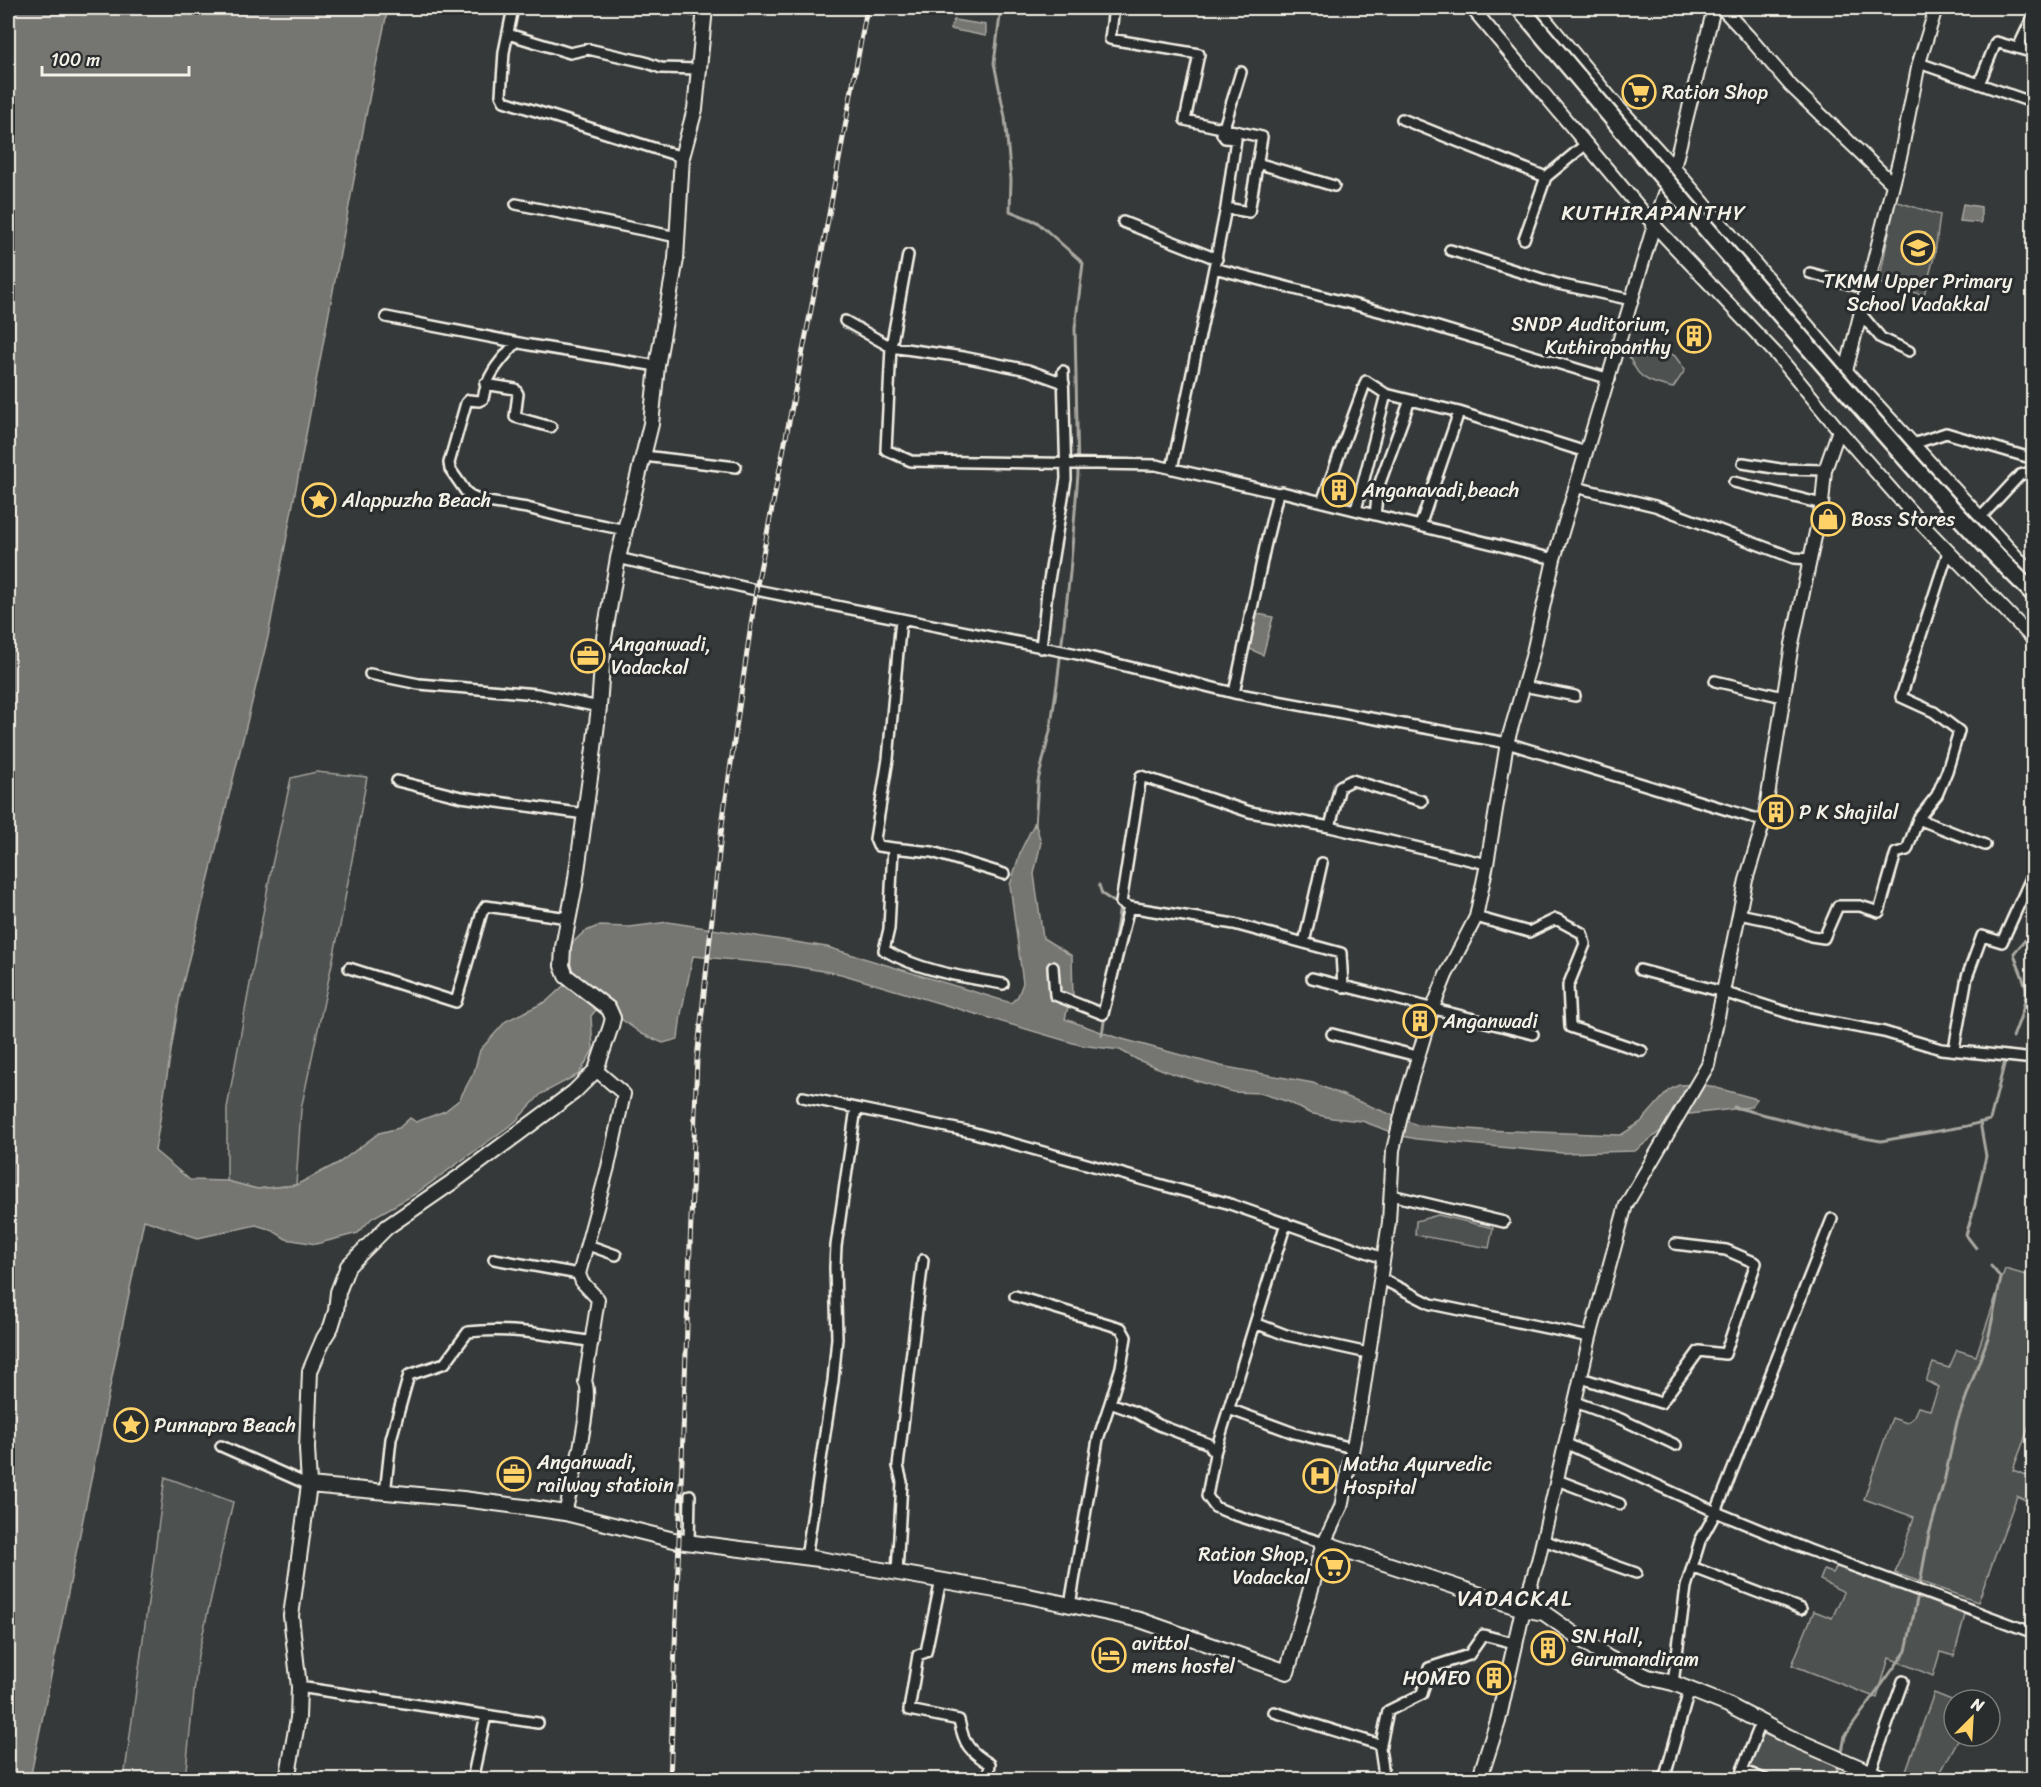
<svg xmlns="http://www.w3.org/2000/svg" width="2041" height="1787" font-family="Sriracha,sans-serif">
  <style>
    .green { fill: #4e514f; stroke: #a1a19c; stroke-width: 1.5 }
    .water { fill: #757572; stroke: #a8a7a1; stroke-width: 1.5 }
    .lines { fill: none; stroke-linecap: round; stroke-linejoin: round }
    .stream { stroke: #a8a7a1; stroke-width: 3 }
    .minor-casing { stroke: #f4f1e8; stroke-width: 14 }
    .tertiary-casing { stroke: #f4f1e8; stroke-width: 16 }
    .secondary-casing { stroke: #f4f1e8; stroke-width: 18 }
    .minor { stroke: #2a2d2e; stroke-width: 9 }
    .tertiary { stroke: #2a2d2e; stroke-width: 12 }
    .secondary { stroke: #2a2d2e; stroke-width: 14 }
    .rail-casing { stroke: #f4f1e8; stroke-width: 5 }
    .rail { stroke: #2a2d2e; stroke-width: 3; stroke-dasharray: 9; stroke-linecap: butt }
    .trunk-bridge-casing { stroke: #f4f1e8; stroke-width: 21; stroke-linecap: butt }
    .trunk-bridge { stroke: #2a2d2e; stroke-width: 16 }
    .labels { text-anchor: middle; stroke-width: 6; stroke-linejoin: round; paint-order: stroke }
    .poi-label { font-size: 20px; fill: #f4f1e8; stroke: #2a2d2e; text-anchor: start }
    .neighbourhood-label { font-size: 21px; letter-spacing: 1.5px; fill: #f4f1e8; stroke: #2a2d2e }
    .quarter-label { font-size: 22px; letter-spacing: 1.5px; fill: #f4f1e8; stroke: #2a2d2e }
  </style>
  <rect width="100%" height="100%" fill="#363939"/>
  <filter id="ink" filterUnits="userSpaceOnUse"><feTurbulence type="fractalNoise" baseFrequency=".0167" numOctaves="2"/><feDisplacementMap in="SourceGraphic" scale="12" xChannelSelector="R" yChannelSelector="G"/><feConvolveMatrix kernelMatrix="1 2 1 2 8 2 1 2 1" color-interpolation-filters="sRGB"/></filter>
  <g filter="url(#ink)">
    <path class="green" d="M1895 201 1940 215 1935 253 1924 295 1879 283Z
      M1647 340 1675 356 1685 370 1673 388C1644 381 1636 378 1626 348Z
      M316 772 367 777 340 926 301 1109 296 1185 257 1189 227 1181V1108L272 865 291 778Z
      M1438 1215 1493 1228 1489 1248 1415 1235 1416 1221Z
      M2005 1269 2033 1277 2034 1366 2029 1382C2041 1411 2022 1442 2013 1470L2033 1478V1504L2017 1496 1978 1602 1895 1573 1914 1517 1864 1499 1892 1418 1907 1423 1913 1418 1918 1407 1930 1410 1939 1387 1926 1381 1933 1363 1949 1368 1957 1350 1976 1356Z
      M165 1477 233 1502 198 1655 185 1779H124Z
      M1837 1566 1965 1615 1954 1656 1940 1652 1933 1676 1889 1658 1877 1698 1792 1665 1814 1611 1832 1618 1844 1592 1820 1580 1824 1570 1833 1573Z
      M1934 1693 1954 1701V1736H1960L1937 1779H1915L1904 1776Z
      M1759 1732 1851 1771 1848 1779 1739 1780Z"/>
    <path class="water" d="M8 8H388L370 94 268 637 180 995 155 1151 190 1180 227 1181 257 1189 296 1185 340 1162 379 1133 399 1128 410 1118 416 1122 445 1111 459 1100 474 1072 480 1050 506 1021 547 1001 574 976 565 964 566 949 584 932 598 926 630 927 668 922 827 947 1011 1003 1018 996 1023 983 1010 885 1021 850 1035 822 1041 842 1034 874 1043 938 1072 956 1073 1000 1068 1007 1065 1019 1115 1037 1221 1066 1313 1083 1417 1125 1482 1130 1621 1135 1641 1122 1669 1090 1679 1085 1702 1084 1757 1099 1751 1107 1681 1115 1635 1151 1562 1153 1417 1139 1402 1136 1362 1121 1332 1118 1309 1113 1289 1102 1260 1093 1233 1092 1171 1073 1138 1060 1120 1050 1080 1045 841 974 787 965 693 956 681 1014 678 1039 663 1043 642 1034 621 1019 607 997 591 1016 593 1050 579 1074 541 1094 515 1122 415 1194 372 1218 358 1233 316 1244 286 1239 272 1230 256 1225 198 1238 144 1220 30 1779 8 1780Z
      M954 20 986 25V36L950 29Z
      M1963 204 1981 207V223L1960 221Z
      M1244 611 1273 617 1263 655 1243 646Z"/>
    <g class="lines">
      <path class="stream" d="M1001 8 994 63 1005 117 1011 180 1010 211 1037 222 1083 263 1075 328 1078 474 1070 573 1057 684 1050 731 1038 781 1035 826
        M1099 885 1102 894 1120 906 1111 964
        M1102 1035 1105 1015
        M2013 1037C2018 1023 2026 1006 2026 990 2026 982 2016 963 2014 953L2034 930
        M1734 1107 1841 1134 1881 1141 1967 1126 1990 1120 2006 1057
        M1976 1248 1966 1235 1975 1205 1986 1156 1980 1122
        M1920 1583 1929 1534 1944 1482 1957 1422 1989 1335 2001 1278 1991 1266
        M1842 1752 1845 1736 1906 1651 1917 1599
        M1835 1780 1838 1767"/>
      <defs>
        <path id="minor" d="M513 8 504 52 501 95 504 101 682 157
          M680 8 704 11
          M1114 8 1110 39 1199 54 1185 120 1262 137 1249 212 1226 208
          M508 34 570 53 588 49 645 62 661 68 699 69
          M2018 48 2034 14
          M1919 63 2034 103
          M1241 72 1222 134 1225 138 1236 139 1226 208 1214 268 1421 322 1610 379
          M1979 84 1996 42 2034 53
          M1402 119 1546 177 1524 239
          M1257 163 1334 186
          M1546 177 1586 144
          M516 204 677 237
          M1123 222 1217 259
          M1450 250 1558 284 1632 300
          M908 255 891 347 886 450 911 461 1156 465 1278 493
          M1810 273 1867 289
          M1861 314 1881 338 1909 351
          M386 317 530 345 657 366
          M845 321 891 347 963 357 1028 370 1064 383
          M516 343C500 361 487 374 483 399L479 401 469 400 466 403 449 463 450 469 466 492 472 497 481 501 527 508 566 518 626 530
          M485 384 515 389 518 394 515 417 551 427
          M1459 412 1586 452
          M1913 444 1946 433 2034 459
          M644 456 736 467
          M1743 463 1780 469 1825 470
          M1172 469 1214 268
          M1734 482 1822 504
          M1575 487 1655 506 1794 558 1810 559
          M1322 502 1366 381 1386 394 1459 412 1420 526
          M1356 510 1386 394
          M1375 515 1378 488 1410 400
          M1980 518 2020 475 2034 471
          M618 558 756 590 1077 654 1234 693 1507 743 1764 821
          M901 619 888 759 875 839 878 846 893 848 889 929 884 950C920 971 963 977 1003 984
          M1041 648 1047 592 1066 479 1063 371
          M370 674 419 684 537 694 599 707
          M1715 681 1783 697
          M1523 686 1575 696
          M1234 693 1265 547 1278 493 1282 492 1554 559
          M397 781 461 797 585 814
          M1918 819 1937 795 1947 771 1959 731 1934 712 1901 697 1948 552
          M1330 827 1340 786 1352 780 1422 801
          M893 848 932 852 1004 874
          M1129 907 1234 924 1341 953 1343 987
          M1739 914 1773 921 1811 936 1824 938 1838 906H1860L1879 912 1896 853 1907 850 1918 819 1985 845
          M1476 917 1529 932 1556 919 1582 933 1585 944 1568 986 1570 1027 1642 1051
          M1304 943 1322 863
          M1053 967 1055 995 1103 1014 1129 907 1121 903 1141 776 1250 812 1330 827 1487 864
          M349 968 456 1002 482 912 486 906 568 918
          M1640 970 1723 992 1798 1016 1884 1032 1941 1049 2034 1059
          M1312 978 1533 1034
          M1332 1034 1417 1056
          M1954 1049 1967 977 1982 936 2002 942 2032 876 2034 877
          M803 1097 971 1132 1227 1203 1383 1258
          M1391 1195 1504 1222
          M588 1245 616 1255
          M494 1259 579 1274
          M1380 1278 1431 1304 1590 1337
          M1015 1296 1121 1328 1126 1337 1121 1367 1110 1403 1135 1412 1159 1425 1209 1444 1215 1454 1207 1496 1215 1507 1232 1514 1324 1543
          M1255 1323 1286 1335 1368 1353
          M1581 1378 1661 1403 1699 1351 1725 1354 1756 1263 1726 1250 1675 1244
          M1575 1402 1621 1419 1676 1445
          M1229 1409 1294 1433 1352 1448
          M1565 1443 1716 1512 1809 1550 2034 1633
          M221 1446 309 1485
          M1215 1453 1286 1223
          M1557 1480 1620 1504
          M385 1494 391 1439 409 1375 445 1363 468 1332C511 1327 551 1335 593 1342
          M1543 1540 1636 1573
          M689 1542 690 1495
          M806 1558 833 1381 837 1338 835 1267 836 1246 856 1108
          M1692 1567 1801 1609
          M897 1573 902 1482 898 1466 923 1260
          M941 1580 926 1652 918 1655 909 1710 959 1720C964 1745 969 1751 990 1764L988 1780
          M1070 1605 1098 1439 1110 1403
          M1673 1683 1686 1587 1700 1541 1716 1512 1832 1219
          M299 1687 538 1723
          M1274 1712 1381 1745
          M1761 1723 1742 1770 1766 1780
          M1870 1773 1903 1681
          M472 1780 486 1715
          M1381 1780 1383 1768 1380 1748 1388 1711 1422 1694 1429 1668 1469 1655 1483 1635 1514 1643
          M1664 1780 1689 1691"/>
        <path id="tertiary" d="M1472 8 1654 225 1778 356 1839 430 1918 520 2034 640
          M1536 8 1613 101 1674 168 1846 371 2034 576
          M1722 8 1748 36 1791 86 1893 184
          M1846 371 1901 153 1919 63 1936 8
          M565 1513C570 1493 595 1395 585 1382L598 1299 582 1282 579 1274 608 1167 624 1094 596 1070
          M1324 1543 1341 1507 1361 1406 1389 1222 1393 1150 1404 1104 1432 1010 1446 975 1476 917 1487 864 1507 743 1532 657 1554 559 1654 225 1674 168 1714 8
          M1523 1609 1538 1561 1590 1337 1626 1205 1708 1065 1746 880 1764 821 1792 644 1822 504 1825 470 1839 430"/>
        <path id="secondary" d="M309 1485 463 1499 532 1508 565 1513 678 1541 819 1559 1024 1595 1140 1620 1287 1672 1324 1543 1523 1609 1544 1613 1608 1658 1648 1677 1673 1683 1728 1705 1789 1737 1888 1780
          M287 1780 298 1718 299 1687 291 1616 309 1485 307 1448 310 1371 324 1338 331 1327 336 1311 338 1292 348 1266 387 1227 461 1176 574 1092 596 1070 611 1026 613 1018 609 1009 566 976 562 966 563 947 575 885 593 756 599 707 604 638 618 558 651 424 657 366 676 259 682 157 695 109 705 8
          M1479 1780 1498 1721 1523 1609"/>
      </defs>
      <use href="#minor" class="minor-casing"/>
      <use href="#tertiary" class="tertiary-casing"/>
      <use href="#secondary" class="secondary-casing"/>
      <use href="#minor" class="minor"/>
      <use href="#tertiary" class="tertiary"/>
      <use href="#secondary" class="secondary"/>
      <defs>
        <path id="rail" d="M670 1780 697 1059 722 825 756 590 817 279 867 8"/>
      </defs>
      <use href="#rail" class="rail-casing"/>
      <use href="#rail" class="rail"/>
      <defs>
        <path id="trunk-bridge" d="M1520 8C1617 124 1714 239 1814 353 1885 435 1956 517 2034 594"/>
      </defs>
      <use href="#trunk-bridge" class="trunk-bridge-casing"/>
      <use href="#trunk-bridge" class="trunk-bridge"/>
    </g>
  </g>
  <defs>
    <symbol id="supermarket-ring" viewBox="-11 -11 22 22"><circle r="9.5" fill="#2a2d2e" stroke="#ffd166" stroke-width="1.5"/><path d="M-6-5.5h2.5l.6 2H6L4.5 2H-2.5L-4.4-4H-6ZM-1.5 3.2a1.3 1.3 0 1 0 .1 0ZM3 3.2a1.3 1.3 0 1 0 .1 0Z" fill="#ffd166"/></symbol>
    <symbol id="school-ring" viewBox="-11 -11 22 22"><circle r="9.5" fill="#2a2d2e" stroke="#ffd166" stroke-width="1.5"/><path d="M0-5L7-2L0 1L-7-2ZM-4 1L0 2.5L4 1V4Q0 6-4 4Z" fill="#ffd166"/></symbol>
    <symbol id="building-ring" viewBox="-11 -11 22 22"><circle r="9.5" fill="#2a2d2e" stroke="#ffd166" stroke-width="1.5"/><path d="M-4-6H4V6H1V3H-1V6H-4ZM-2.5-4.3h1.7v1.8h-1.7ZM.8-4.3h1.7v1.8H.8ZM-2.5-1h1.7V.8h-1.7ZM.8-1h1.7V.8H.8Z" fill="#ffd166"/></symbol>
    <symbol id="sight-ring" viewBox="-11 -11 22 22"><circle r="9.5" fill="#2a2d2e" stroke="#ffd166" stroke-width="1.5"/><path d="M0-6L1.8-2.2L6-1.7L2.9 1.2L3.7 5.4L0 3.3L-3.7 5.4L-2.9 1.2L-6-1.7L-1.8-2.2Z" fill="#ffd166"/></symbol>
    <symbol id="shop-ring" viewBox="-11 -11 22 22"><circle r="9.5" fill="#2a2d2e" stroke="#ffd166" stroke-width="1.5"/><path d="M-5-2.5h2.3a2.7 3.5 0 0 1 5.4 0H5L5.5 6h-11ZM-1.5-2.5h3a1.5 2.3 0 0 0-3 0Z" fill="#ffd166"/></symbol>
    <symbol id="office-ring" viewBox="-11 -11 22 22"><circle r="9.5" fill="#2a2d2e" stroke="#ffd166" stroke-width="1.5"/><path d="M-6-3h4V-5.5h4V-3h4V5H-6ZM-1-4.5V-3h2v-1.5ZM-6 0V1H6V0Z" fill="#ffd166"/></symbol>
    <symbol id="hospital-ring" viewBox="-11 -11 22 22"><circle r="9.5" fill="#2a2d2e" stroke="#ffd166" stroke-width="1.5"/><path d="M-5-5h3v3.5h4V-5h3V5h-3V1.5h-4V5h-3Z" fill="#ffd166"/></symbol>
    <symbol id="hotel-ring" viewBox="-11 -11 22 22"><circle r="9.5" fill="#2a2d2e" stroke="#ffd166" stroke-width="1.5"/><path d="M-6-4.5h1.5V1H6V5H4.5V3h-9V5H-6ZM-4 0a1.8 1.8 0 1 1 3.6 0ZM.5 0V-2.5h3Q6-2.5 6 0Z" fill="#ffd166"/></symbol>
  </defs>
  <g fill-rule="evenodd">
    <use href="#supermarket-ring" x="1620" y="73" width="38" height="38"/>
    <use href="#school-ring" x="1899" y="229" width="38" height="38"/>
    <use href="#building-ring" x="1675" y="317" width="38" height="38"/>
    <use href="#building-ring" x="1320" y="471" width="38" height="38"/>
    <use href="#sight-ring" x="300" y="481" width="38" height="38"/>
    <use href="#shop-ring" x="1809" y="500" width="38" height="38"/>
    <use href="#office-ring" x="569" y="637" width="38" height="38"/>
    <use href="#building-ring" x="1757" y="793" width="38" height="38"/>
    <use href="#building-ring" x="1401" y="1002" width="38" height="38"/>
    <use href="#sight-ring" x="112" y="1406" width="38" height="38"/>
    <use href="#office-ring" x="495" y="1455" width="38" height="38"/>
    <use href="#hospital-ring" x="1301" y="1457" width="38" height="38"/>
    <use href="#supermarket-ring" x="1314" y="1547" width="38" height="38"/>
    <use href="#building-ring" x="1529" y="1629" width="38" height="38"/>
    <use href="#hotel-ring" x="1090" y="1636" width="38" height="38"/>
    <use href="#building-ring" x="1475" y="1659" width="38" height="38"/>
  </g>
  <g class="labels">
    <g class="poi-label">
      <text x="1662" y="99">Ration Shop</text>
      <text x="1918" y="288" text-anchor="middle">TKMM Upper Primary<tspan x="1918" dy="23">School Vadakkal</tspan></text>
      <text x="1671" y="331" text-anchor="end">SNDP Auditorium,<tspan x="1671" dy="23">Kuthirapanthy</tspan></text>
      <text x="1362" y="497">Anganavadi,beach</text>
      <text x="342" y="507">Alappuzha Beach</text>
      <text x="1851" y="526">Boss Stores</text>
      <text x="611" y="651">Anganwadi,<tspan x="611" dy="23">Vadackal</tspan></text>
      <text x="1799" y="819">P K Shajilal</text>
      <text x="1443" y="1028">Anganwadi</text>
      <text x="154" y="1432">Punnapra Beach</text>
      <text x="537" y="1469">Anganwadi,<tspan x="537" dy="23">railway statioin</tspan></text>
      <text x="1343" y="1471">Matha Ayurvedic<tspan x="1343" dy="23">Hospital</tspan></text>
      <text x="1310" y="1561" text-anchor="end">Ration Shop,<tspan x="1310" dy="23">Vadackal</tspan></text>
      <text x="1571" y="1643">SN Hall,<tspan x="1571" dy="23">Gurumandiram</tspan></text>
      <text x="1132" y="1650">avittol<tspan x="1132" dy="23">mens hostel</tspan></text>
      <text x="1471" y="1685" text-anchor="end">HOMEO</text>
    </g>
    <g class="neighbourhood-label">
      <text x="1654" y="220">KUTHIRAPANTHY</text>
    </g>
    <g class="quarter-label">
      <text x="1515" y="1606">VADACKAL</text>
    </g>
  </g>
  <rect width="2041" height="1787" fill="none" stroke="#2a2d2e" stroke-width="30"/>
  <rect x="15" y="15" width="2011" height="1757" fill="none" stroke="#f4f1e8" stroke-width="2" filter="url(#ink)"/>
  <g transform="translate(1972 1718) rotate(24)"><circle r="28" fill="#2a2d2e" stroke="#7b7b78" stroke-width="1.5"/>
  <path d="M0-4.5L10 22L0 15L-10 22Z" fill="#ffd166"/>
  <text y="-9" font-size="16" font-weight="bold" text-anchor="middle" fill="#f4f1e8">N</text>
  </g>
  <path d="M42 66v9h147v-9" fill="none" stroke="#f4f1e8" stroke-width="3"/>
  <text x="51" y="66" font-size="18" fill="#f4f1e8" stroke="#2a2d2e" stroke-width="4.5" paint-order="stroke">100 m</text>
</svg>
